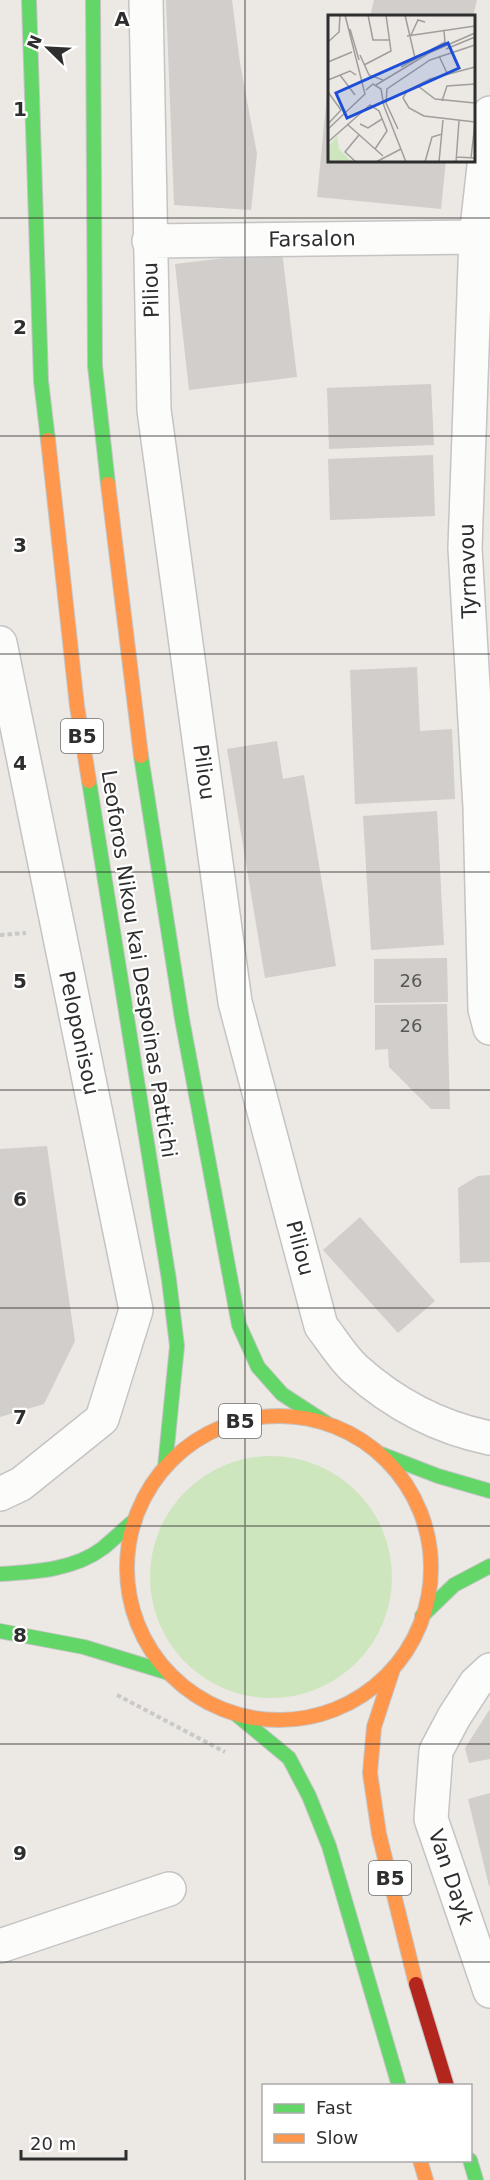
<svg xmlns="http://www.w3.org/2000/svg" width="490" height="2180" font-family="'DejaVu Sans',sans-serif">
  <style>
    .green { fill: #cee6be }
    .building { fill: #d1cecb }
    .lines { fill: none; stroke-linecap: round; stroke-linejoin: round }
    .street-casing { stroke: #c5c4c5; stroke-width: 36 }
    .fast-casing { stroke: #c5c4c5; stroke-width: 16 }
    .slow-casing { stroke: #c5c4c5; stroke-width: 16 }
    .jam-casing { stroke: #c5c4c5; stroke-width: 16 }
    .path { stroke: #c9c9c8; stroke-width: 4; stroke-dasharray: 4.5 3; stroke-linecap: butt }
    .street { stroke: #fcfcfb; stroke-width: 33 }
    .fast { stroke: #63d668; stroke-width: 14 }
    .slow { stroke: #ff974d; stroke-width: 14 }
    .jam { stroke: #b3261e; stroke-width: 14 }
    .grid { fill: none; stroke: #2e2e2e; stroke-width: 1.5; stroke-opacity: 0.55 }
    .labels { text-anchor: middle; stroke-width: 4.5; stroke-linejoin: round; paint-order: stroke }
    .number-label { font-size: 18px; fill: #585857 }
    .shield { fill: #fff; stroke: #6d6d6d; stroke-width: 1.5 }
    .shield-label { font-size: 20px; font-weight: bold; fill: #2e2e2e }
    .street-label { font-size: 21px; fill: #2e2e2e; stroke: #fff }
    .inset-road { fill: none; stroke: #a09e9b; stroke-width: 1.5 }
    .view { fill: #1d4ed8; fill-opacity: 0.15; stroke: #1d4ed8; stroke-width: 3 }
    .inset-edge { fill: none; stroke: #2e2e2e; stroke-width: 3 }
    .grid-label { font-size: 20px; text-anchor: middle; font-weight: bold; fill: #2e2e2e; stroke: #fff; stroke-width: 4.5; stroke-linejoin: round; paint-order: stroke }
  </style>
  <rect width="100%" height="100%" fill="#ece8e4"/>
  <path class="green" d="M150 1577a121 121 0 1 1 242 0a121 121 0 1 1-242 0Z"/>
  <path class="building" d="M166 0H232L240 63 257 154 251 210 174 205Z
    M374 0H477L473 16H370Z
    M328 84 330 160H446L441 209 317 197Z
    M282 251 297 377 189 390 175 264Z
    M431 384 434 445 329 449 327 388Z
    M433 455 435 516 330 520 328 459Z
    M417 667 420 731 452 729 455 799 355 804 350 670Z
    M277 741 283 779 304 775 336 966 265 978 227 749Z
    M437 811 444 945 371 950 363 816Z
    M447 958 448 1002 374 1003V959Z
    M447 1004 450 1109H431L389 1067 388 1049 375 1050V1005Z
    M47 1146 75 1341 44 1404 0 1417V1149Z
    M490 1175V1262L460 1263 458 1188 478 1176Z
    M360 1217 435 1301 398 1333 323 1250Z
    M490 1709V1759L469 1763 465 1748Z
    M490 1793V1885L489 1886 468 1799Z"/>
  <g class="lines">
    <defs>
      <path id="street" d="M146 0 154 410 235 1002 321 1326C332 1340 342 1357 355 1369 394 1404 440 1428 490 1438
        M490 113 476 237 465 548 480 807 485 1009 490 1028
        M149 241 476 237
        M0 643 136 1310 102 1419 21 1484 0 1494
        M490 1670 476 1683 454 1717 436 1751 431 1819 490 1991
        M0 1946 169 1889"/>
      <path id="fast" d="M29 0 41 381 48 440
        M93 0 95 366 108 484
        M141 756 182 1019 239 1325 258 1367 282 1394 328 1424
        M89 781 169 1280 177 1346 165 1467
        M381 1454 438 1476 490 1491
        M0 1574C35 1572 74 1570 103 1548 114 1539 124 1529 135 1520
        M422 1616 454 1585 490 1566
        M0 1631 84 1647 169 1673
        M237 1715 289 1758 309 1796 329 1846 399 2086
        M470 2160 476 2180"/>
      <path id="slow" d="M48 440 77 706 89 781
        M108 484 141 756
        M127 1568a152 152 0 1 1 304 0a152 152 0 1 1-304 0Z
        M393 1669 374 1727 370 1773 379 1834 416 1984
        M420 2160 426 2180"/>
      <path id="jam" d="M416 1984 447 2086"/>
    </defs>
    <use href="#street" class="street-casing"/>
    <use href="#fast" class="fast-casing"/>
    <use href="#slow" class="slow-casing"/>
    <use href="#jam" class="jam-casing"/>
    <path class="path" d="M0 935 26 933
      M117 1695 225 1752"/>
    <use href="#street" class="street"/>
    <use href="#fast" class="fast"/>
    <use href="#slow" class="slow"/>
    <use href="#jam" class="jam"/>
  </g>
  <path class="grid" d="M245 0V2180M0 218H490M0 436H490M0 654H490M0 872H490M0 1090H490M0 1308H490M0 1526H490M0 1744H490M0 1962H490"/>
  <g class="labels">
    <g class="number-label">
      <text x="411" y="987">26</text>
      <text x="411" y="1032">26</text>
    </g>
    <g class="shield">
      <rect x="61" y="719" width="42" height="34" rx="4.5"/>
      <rect x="219" y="1404" width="42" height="34" rx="4.5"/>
      <rect x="369" y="1861" width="42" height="34" rx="4.5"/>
    </g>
    <g class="shield-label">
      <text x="82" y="743">B5</text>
      <text x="240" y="1428">B5</text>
      <text x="390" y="1885">B5</text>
    </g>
    <g class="street-label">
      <text transform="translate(312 239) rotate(-1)" y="7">Farsalon</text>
      <text transform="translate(151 290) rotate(-92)" y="7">Piliou</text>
      <text transform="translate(468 571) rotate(-92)" y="7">Tyrnavou</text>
      <text transform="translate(204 772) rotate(82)" y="7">Piliou</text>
      <text transform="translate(139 964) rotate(81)" y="7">Leoforos Nikou kai Despoinas Pattichi</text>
      <text transform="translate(79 1033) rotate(78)" y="7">Peloponisou</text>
      <text transform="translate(300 1248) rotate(75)" y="7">Piliou</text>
      <text transform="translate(451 1877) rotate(71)" y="7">Van Dayk</text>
    </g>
  </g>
  <g transform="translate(328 15)">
    <rect width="147" height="147" fill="#ece8e4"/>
    <path d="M9 121 11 134 24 147H0V132Z" fill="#cee6be"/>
    <path class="inset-road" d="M40 0 45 25H61M77 0 87 43M22 14 31 45M83 20 90 5 97 7M79 21 147 11M0 27 11 17 12 0M118 34 147 22M32 40 41 60 55 65M111 41 119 58M0 47 24 37M36 50 63 36 58 0M73 52 117 27 116 16M147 52 102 64 79 76 75 83 81 93 96 101 147 107M12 60 27 80M0 65 22 56 28 60M48 70 101 38 147 18M90 71 107 84 147 88M38 75 45 69 53 74 56 91 78 147M0 77 13 95 0 109M114 86 119 71 147 69M19 109 55 141M32 109 40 113 54 104M0 114 37 79 17 0M70 114 58 88 59 74 102 45 147 30M0 127 42 90 51 96 59 116 47 134M128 142 147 143M143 143 147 108M28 147 17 137 31 120M48 147 73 134M97 147 104 122 114 119M111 147 115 105M128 147 131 106"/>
    <path class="view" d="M120 28 131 53 19 103 8 78Z"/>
    <rect width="147" height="147" class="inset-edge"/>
  </g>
  <g class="grid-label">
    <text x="122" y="26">A</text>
    <text x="20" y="116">1</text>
    <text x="20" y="334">2</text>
    <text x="20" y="552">3</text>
    <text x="20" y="770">4</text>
    <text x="20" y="988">5</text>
    <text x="20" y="1206">6</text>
    <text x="20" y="1424">7</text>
    <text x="20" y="1642">8</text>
    <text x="20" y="1860">9</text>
  </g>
  <rect x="262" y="2084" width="210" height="78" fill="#ffffff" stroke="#ababab" stroke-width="1.5"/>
  <rect x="274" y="2104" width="30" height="9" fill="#63d668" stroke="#ababab" stroke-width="1.5"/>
  <text x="316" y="2114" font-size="18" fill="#2e2e2e">Fast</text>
  <rect x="274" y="2134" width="30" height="9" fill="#ff974d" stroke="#ababab" stroke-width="1.5"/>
  <text x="316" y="2144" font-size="18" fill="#2e2e2e">Slow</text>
  <g transform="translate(48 48) rotate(294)" stroke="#ffffff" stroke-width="4.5" paint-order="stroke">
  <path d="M0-4.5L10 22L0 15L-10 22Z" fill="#2e2e2e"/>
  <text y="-9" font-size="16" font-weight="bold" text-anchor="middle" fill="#2e2e2e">N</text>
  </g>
  <path d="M21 2150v9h105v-9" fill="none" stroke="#2e2e2e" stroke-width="3"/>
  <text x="30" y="2150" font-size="18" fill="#2e2e2e" stroke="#ffffff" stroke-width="4.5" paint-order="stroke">20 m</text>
</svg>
